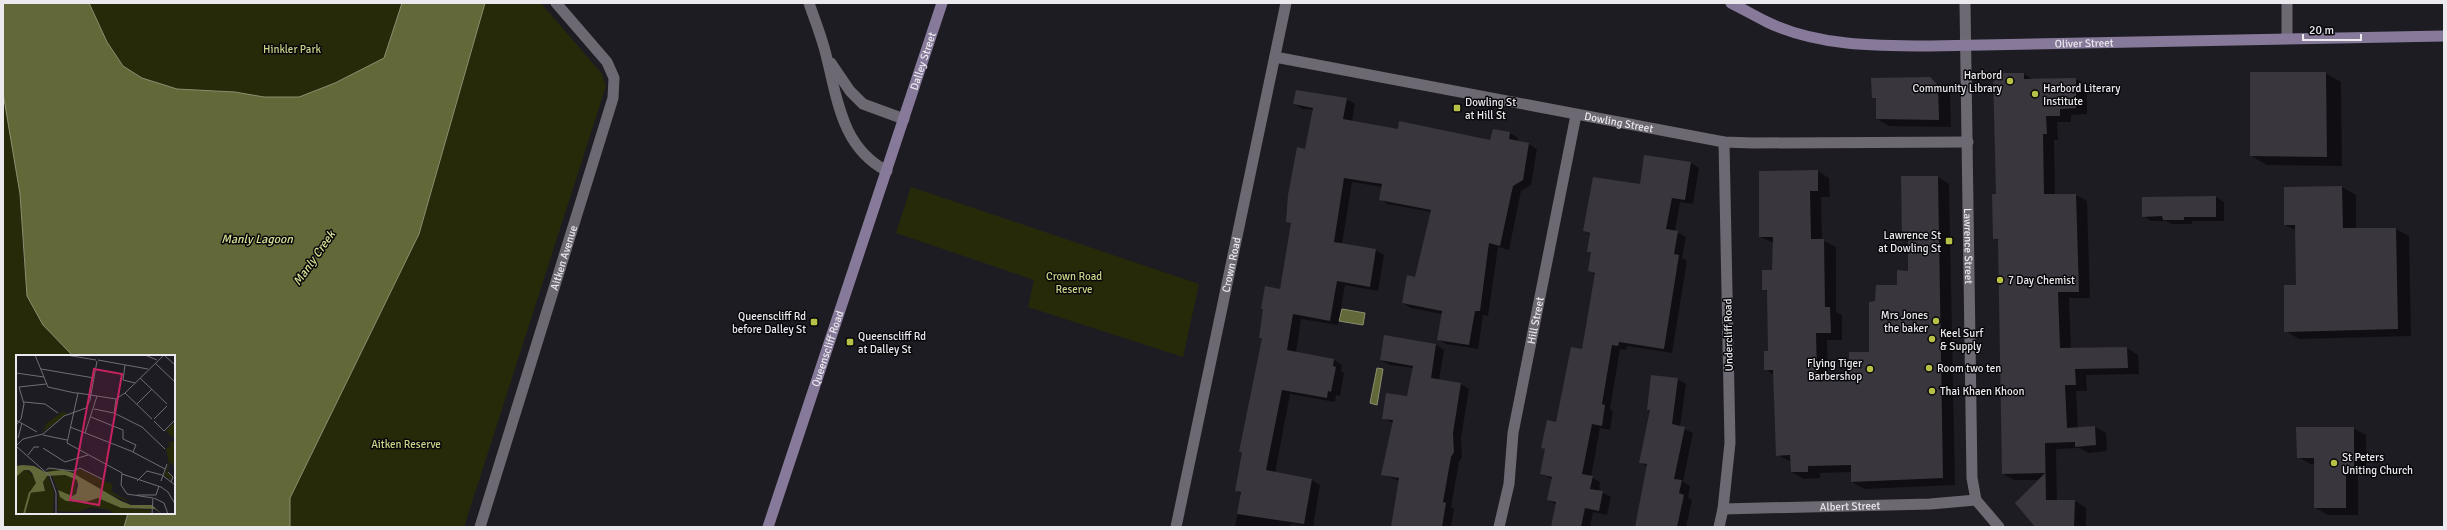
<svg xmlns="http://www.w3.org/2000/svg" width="2447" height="530" font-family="Signika,sans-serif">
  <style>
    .green { fill: #272a09 }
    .water { fill: #636839; stroke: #8c8f6f }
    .shadow { fill: #0007 }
    .building { fill: #39363e }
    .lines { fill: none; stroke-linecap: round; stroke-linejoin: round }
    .minor { stroke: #6d6972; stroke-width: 11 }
    .tertiary { stroke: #6d6972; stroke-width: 11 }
    .secondary { stroke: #867999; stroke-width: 11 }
    .poi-dot { fill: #b7c148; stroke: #08070a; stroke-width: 1.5 }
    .labels { text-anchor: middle; stroke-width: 3; stroke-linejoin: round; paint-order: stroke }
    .street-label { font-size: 11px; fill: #ebe9ee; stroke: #08070a }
    .park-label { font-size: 11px; fill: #cbd488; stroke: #08070a }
    .poi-label { font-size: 11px; fill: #ebe9ee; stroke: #08070a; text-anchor: start }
    .water-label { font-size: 12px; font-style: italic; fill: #d9e295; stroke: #08070a }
    .inset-river { fill: none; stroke: #636839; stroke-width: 2 }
    .inset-road { fill: none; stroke: #706e74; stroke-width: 1 }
    .view { fill: #c42262; fill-opacity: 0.15; stroke: #c42262; stroke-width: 2 }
    .inset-edge { fill: none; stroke: #ebe9ee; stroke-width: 2 }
  </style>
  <rect width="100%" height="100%" fill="#1e1c23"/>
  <path class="green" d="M89 3H402L384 58 335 83 299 97H264L235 92 177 89 142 78 123 66 107 42Z
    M485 3H541L602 74 606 86 464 527H290V498L419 234Z
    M3 93 20 194 24 265 43 325 73 356H17V513H128L124 527H3Z
    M911 187 1199 284 1183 357 1028 307 1034 280 896 233Z"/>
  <path class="water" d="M3 3H89L107 42 123 66 142 78 177 89 235 92 264 97H299L335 83 384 58 402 3H485L419 234 290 498V527H124L128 513H174V356H73L43 325 27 296 20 194 3 93Z
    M1342 309 1365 313 1363 325 1339 321Z
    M1377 368 1383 369 1377 405 1370 403Z"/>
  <path class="shadow" d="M2325 73 2341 82 2342 166 2267 165 2251 156Z
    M2024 74 2034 80 2076 79 2087 86V114L2071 115V122H2057L2058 140H2054L2055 195H2076L2087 201 2090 298H2069L2071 349 2127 348 2138 355 2139 374 2086 375 2087 391H2076L2078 428 2095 427 2106 433 2107 451 2088 453 2080 448 2056 449 2057 501H2075L2086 508V527H2036L2040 480H2014L2003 474 1999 241 1994 238 1997 195Z
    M1930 78 1950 93 1951 127 1889 126 1877 119V100L1873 97Z
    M1346 99 1355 104 1352 121 1399 130 1490 141 1510 133 1518 138 1517 142 1529 144 1537 149 1531 185 1521 191 1509 250 1498 247 1488 316 1483 315 1478 349 1446 344 1438 339 1442 314 1411 308 1403 303 1416 278 1431 212 1388 204 1380 199 1382 187 1352 182 1342 244 1376 250 1384 255 1378 291 1345 285 1338 325 1301 319 1296 353 1334 360 1342 365 1341 371 1344 373 1340 396 1336 395 1335 402 1290 394 1275 473 1312 480 1320 485 1313 527 1291 524 1290 527H1235L1241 494 1236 490 1280 290 1292 224 1287 221 1306 150 1313 110 1303 109 1294 104Z
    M1691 163 1699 168 1693 204 1680 202 1675 231 1686 237 1682 258 1687 261 1672 353 1627 346 1626 350 1620 349 1610 409 1613 411 1610 430 1600 428 1591 477 1600 482 1599 491 1611 497 1607 515 1593 512 1590 527H1552L1557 505 1548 500 1552 479 1541 474 1546 450 1543 448 1557 423 1583 350 1596 275 1589 271 1592 253 1588 251 1591 235 1584 231 1640 185Z
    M1818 171 1829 178 1830 197H1821L1822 240 1836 247V312L1842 315V340H1827L1828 375 1850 374 1870 353 1876 302 1898 286 1909 272V242L1903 239 1938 177 1949 184 1955 485 1864 489 1852 482V472L1820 473V478L1804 479 1792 472V462L1777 455 1774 375 1765 369 1769 352 1768 292 1763 289 1773 271 1774 243 1760 237Z
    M2342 187 2356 195V229H2396L2409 236 2411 336 2299 339 2285 331 2297 286 2296 230 2285 225V188Z
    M2216 197 2224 202V221H2192V224H2172L2166 221H2151L2143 216V198Z
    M1385 336 1436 345 1444 350 1439 380 1461 384 1469 389 1461 438 1462 457 1459 462 1451 507 1454 509 1451 527H1392L1400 481 1382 474 1393 423 1383 418 1408 398 1413 368 1390 365 1381 360Z
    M1677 379 1686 384 1680 427 1693 433 1683 482 1690 486 1688 498 1692 500 1686 527H1635L1648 467 1640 462 1651 411 1648 410Z
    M2353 428 2366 435V474H2358V515H2328L2315 508V464H2310L2298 457Z"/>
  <path class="building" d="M2250 72H2326L2327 157 2250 156Z
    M1993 73H2024V79L2076 78V108L2060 109V116H2046L2047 134H2043L2044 194H2076L2079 292H2058L2060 348 2127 347 2128 368 2075 369 2076 385H2065L2067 428 2095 426 2096 445 2075 447V442L2045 443 2046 500H2075L2074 527H2035L2015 503 2045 473 2002 474 1998 239H1993L1992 194H1996Z
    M1930 77 1938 85 1939 120 1876 119V98H1872L1871 78Z
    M1296 90 1347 98 1343 119 1398 129 1399 121 1490 140 1493 129 1510 132 1509 139 1529 143 1523 180 1513 186 1500 246 1489 243 1480 311H1475L1469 345 1437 340 1442 311 1402 303 1407 275 1415 277 1431 210 1379 200 1382 184 1344 178 1334 242 1376 249 1370 287 1337 281 1330 321 1293 314 1287 350 1334 359 1333 366 1336 367 1331 392 1328 391 1327 398 1282 390 1266 470 1312 479 1304 524 1237 514 1241 492 1235 491 1242 452H1239L1262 338H1259L1263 309H1261L1265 286 1280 289 1291 223 1286 222 1288 195 1297 147 1305 149 1313 108 1293 104Z
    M1644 155 1691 162 1685 200 1672 198 1666 229 1678 231 1674 254 1679 255 1664 349 1619 342 1618 346 1612 345 1602 404 1605 405 1602 426 1592 424 1582 474 1593 476 1590 489 1603 491 1599 511 1585 508 1581 527H1551L1556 502 1547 500 1552 477 1540 474 1545 449 1541 448 1547 420 1556 422 1571 347 1582 349 1595 273 1588 271 1591 252H1587L1590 233 1583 231 1593 177 1640 184Z
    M1818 170V191H1810L1811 239H1824L1825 307H1830L1831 333H1816L1817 374 1849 373V352H1869V302L1875 301 1876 285H1897V270L1908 271V239H1902L1901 176H1938L1943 478 1851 482V465L1808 466V472H1791L1790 455 1776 456 1773 370H1764V351H1768L1767 290H1762V270H1772L1773 237H1759V171Z
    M2342 186 2343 228H2396L2398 329 2284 332V285H2296L2295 225H2284V187Z
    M2216 196V217H2184V220H2163L2162 216 2142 217V197Z
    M1384 335 1436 344 1431 378 1461 383 1453 433 1454 452 1451 457 1443 502 1446 503 1442 527H1391L1399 478 1381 475 1393 420 1382 419 1386 393 1407 396 1413 366 1380 360Z
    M1651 375 1678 378 1672 424 1685 427 1674 479 1682 480 1679 493 1684 495 1677 527H1635L1647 464 1639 463 1650 410H1647Z
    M2296 427H2354V468H2346V508H2314V458H2297Z"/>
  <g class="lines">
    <g class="minor">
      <path d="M809 3C815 21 823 40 827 59 838 103 843 148 887 171"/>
      <path d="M2287 38V3"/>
      <path id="s1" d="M1275 57 1724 142 1753 143 1968 142"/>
      <path d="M831 63 850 91 863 104 904 119"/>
      <path id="s2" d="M1723 509 1930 504 1976 500"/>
      <path id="s3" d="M480 527 613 98 614 78 607 62 556 3"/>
      <path id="s4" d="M1176 527 1286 3"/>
      <path id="s5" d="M1499 527 1509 484 1513 433 1576 115"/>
      <path d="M1719 527 1723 509 1730 443 1724 142"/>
    </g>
    <path class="tertiary" id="s6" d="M1965 3 1972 478 1976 500 1999 527"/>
    <g class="secondary">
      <path id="s7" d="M1731 3C1743 9 1755 16 1767 22 1817 46 1875 46 1930 46L2444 36"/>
      <path id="s8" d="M768 527 942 3"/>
    </g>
  </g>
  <g class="poi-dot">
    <circle cx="2010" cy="81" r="4"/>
    <circle cx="2035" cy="94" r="4"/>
    <rect x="1453" y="104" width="8" height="8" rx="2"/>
    <rect x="1945" y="237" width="8" height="8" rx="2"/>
    <circle cx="2000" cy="280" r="4"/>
    <circle cx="1936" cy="321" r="4"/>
    <rect x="810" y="318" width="8" height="8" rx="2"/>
    <circle cx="1932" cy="339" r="4"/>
    <rect x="846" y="338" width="8" height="8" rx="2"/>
    <circle cx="1929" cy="368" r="4"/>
    <circle cx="1870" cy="369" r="4"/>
    <circle cx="1932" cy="391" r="4"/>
    <circle cx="2334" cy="463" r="4"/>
  </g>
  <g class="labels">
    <g class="street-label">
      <text dy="4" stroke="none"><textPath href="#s7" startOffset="361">Oliver Street</textPath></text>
      <text dy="4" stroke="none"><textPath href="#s8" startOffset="491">Dalley Street</textPath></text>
      <text dy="4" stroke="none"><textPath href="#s1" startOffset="350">Dowling Street</textPath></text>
      <text dy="4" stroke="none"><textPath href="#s6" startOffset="243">Lawrence Street</textPath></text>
      <text dy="4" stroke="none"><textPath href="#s3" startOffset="282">Aitken Avenue</textPath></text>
      <text dy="4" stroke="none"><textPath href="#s4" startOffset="268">Crown Road</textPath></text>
      <text dy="4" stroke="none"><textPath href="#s5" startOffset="210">Hill Street</textPath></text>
      <text transform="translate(1728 335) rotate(-91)" y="4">Undercliff Road</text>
      <text dy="4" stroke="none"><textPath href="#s8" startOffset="188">Queenscliff Road</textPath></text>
      <text dy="4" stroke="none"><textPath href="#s2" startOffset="127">Albert Street</textPath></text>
    </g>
    <g class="park-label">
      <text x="292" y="53">Hinkler Park</text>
      <text x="1074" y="280">Crown Road<tspan x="1074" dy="13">Reserve</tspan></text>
      <text x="406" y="448">Aitken Reserve</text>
    </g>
    <g class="poi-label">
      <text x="2002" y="79" text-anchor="end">Harbord<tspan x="2002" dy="13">Community Library</tspan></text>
      <text x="2043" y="92">Harbord Literary<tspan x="2043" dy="13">Institute</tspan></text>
      <text x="1465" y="106">Dowling St<tspan x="1465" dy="13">at Hill St</tspan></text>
      <text x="1941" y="239" text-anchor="end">Lawrence St<tspan x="1941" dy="13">at Dowling St</tspan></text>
      <text x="2008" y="284">7 Day Chemist</text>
      <text x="1928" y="319" text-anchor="end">Mrs Jones<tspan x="1928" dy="13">the baker</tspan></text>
      <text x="806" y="320" text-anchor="end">Queenscliff Rd<tspan x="806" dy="13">before Dalley St</tspan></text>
      <text x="1940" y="337">Keel Surf<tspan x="1940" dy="13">&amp; Supply</tspan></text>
      <text x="858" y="340">Queenscliff Rd<tspan x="858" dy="13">at Dalley St</tspan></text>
      <text x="1862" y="367" text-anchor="end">Flying Tiger<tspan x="1862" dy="13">Barbershop</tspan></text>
      <text x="1937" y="372">Room two ten</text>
      <text x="1940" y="395">Thai Khaen Khoon</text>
      <text x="2342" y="461">St Peters<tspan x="2342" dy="13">Uniting Church</tspan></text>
    </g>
    <g class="water-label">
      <text x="257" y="243">Manly Lagoon</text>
      <text transform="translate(314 258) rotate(-55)" y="4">Manly Creek</text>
    </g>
  </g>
  <g transform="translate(16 355)">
    <rect width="159" height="159" fill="#1e1c23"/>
    <path d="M46 57 52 58 27 77 30 69ZM159 67V112L154 107 151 117 156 122V125L148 120 153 108 150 94 155 91 151 87 155 88 159 84 150 76ZM32 114 48 115 58 117 65 114 97 130 95 136 117 149 84 135 57 118 33 116ZM11 115 18 122 20 128 14 138 29 136 27 124 32 121 38 137 37 159H9L11 153 13 137 8 159H0V122L5 116ZM49 120 61 125 59 140H52L42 135 36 121ZM42 139 55 147H70L82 143 105 153 135 155 134 159H99L93 155 76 152 61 157 42 156Z" fill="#272a09"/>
    <path d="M7 110 18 111 29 117 47 115 57 118 105 146 115 150H136L146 159 139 154 105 153 82 143 70 147 50 146 44 142 42 135 56 141 60 139 62 130 61 125 49 120 31 121 27 127 29 136 13 138 20 128 16 118 13 115H8L0 122V111Z" fill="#636839"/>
    <path class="inset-river" d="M8 159 14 137"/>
    <path class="inset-road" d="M19 0 32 32 59 38M50 0 80 5M129 0 141 5M148 0 159 10M82 5 132 14M139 8 159 27M109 10 107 25 119 28M25 14 78 23M0 18 28 22M124 23 151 49M59 38H62L51 88 106 118 105 130 111 139 137 143 136 159M62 38 100 44 109 38 148 0M109 38 136 64M8 47 29 49 42 58M121 49 136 34M78 54 98 58 126 72 149 94M98 58 100 44M75 62 107 75V84L120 90 117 97M138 64 151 51M0 65 21 77M138 66 148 76 159 65M0 70 5 64 8 49 3 32 30 29M54 72 115 96 149 114M69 78 81 41M27 80 51 85M2 83 6 68M0 91 7 84 27 79 48 61 70 53 74 45 81 6M0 91 34 121 40 138V159M27 93 49 107 72 100M12 100 18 92H23M30 115 33 113 57 116 64 113 88 125M152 117 157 122 155 127M106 119 145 132 152 137 159 149M121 126 131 116 146 120 159 130M145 126 151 109M121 140H140L143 131M138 143 148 148 152 159"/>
    <path class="view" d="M78 14 106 19 83 150 54 145Z"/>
    <rect width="159" height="159" class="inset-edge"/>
  </g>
  <rect width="2447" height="530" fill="none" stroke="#ebe9ee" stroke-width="8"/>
  <path d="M2303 34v6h58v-6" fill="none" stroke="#ebe9ee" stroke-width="2"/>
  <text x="2309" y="34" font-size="12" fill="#ebe9ee" stroke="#08070a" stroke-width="3" paint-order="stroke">20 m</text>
</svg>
